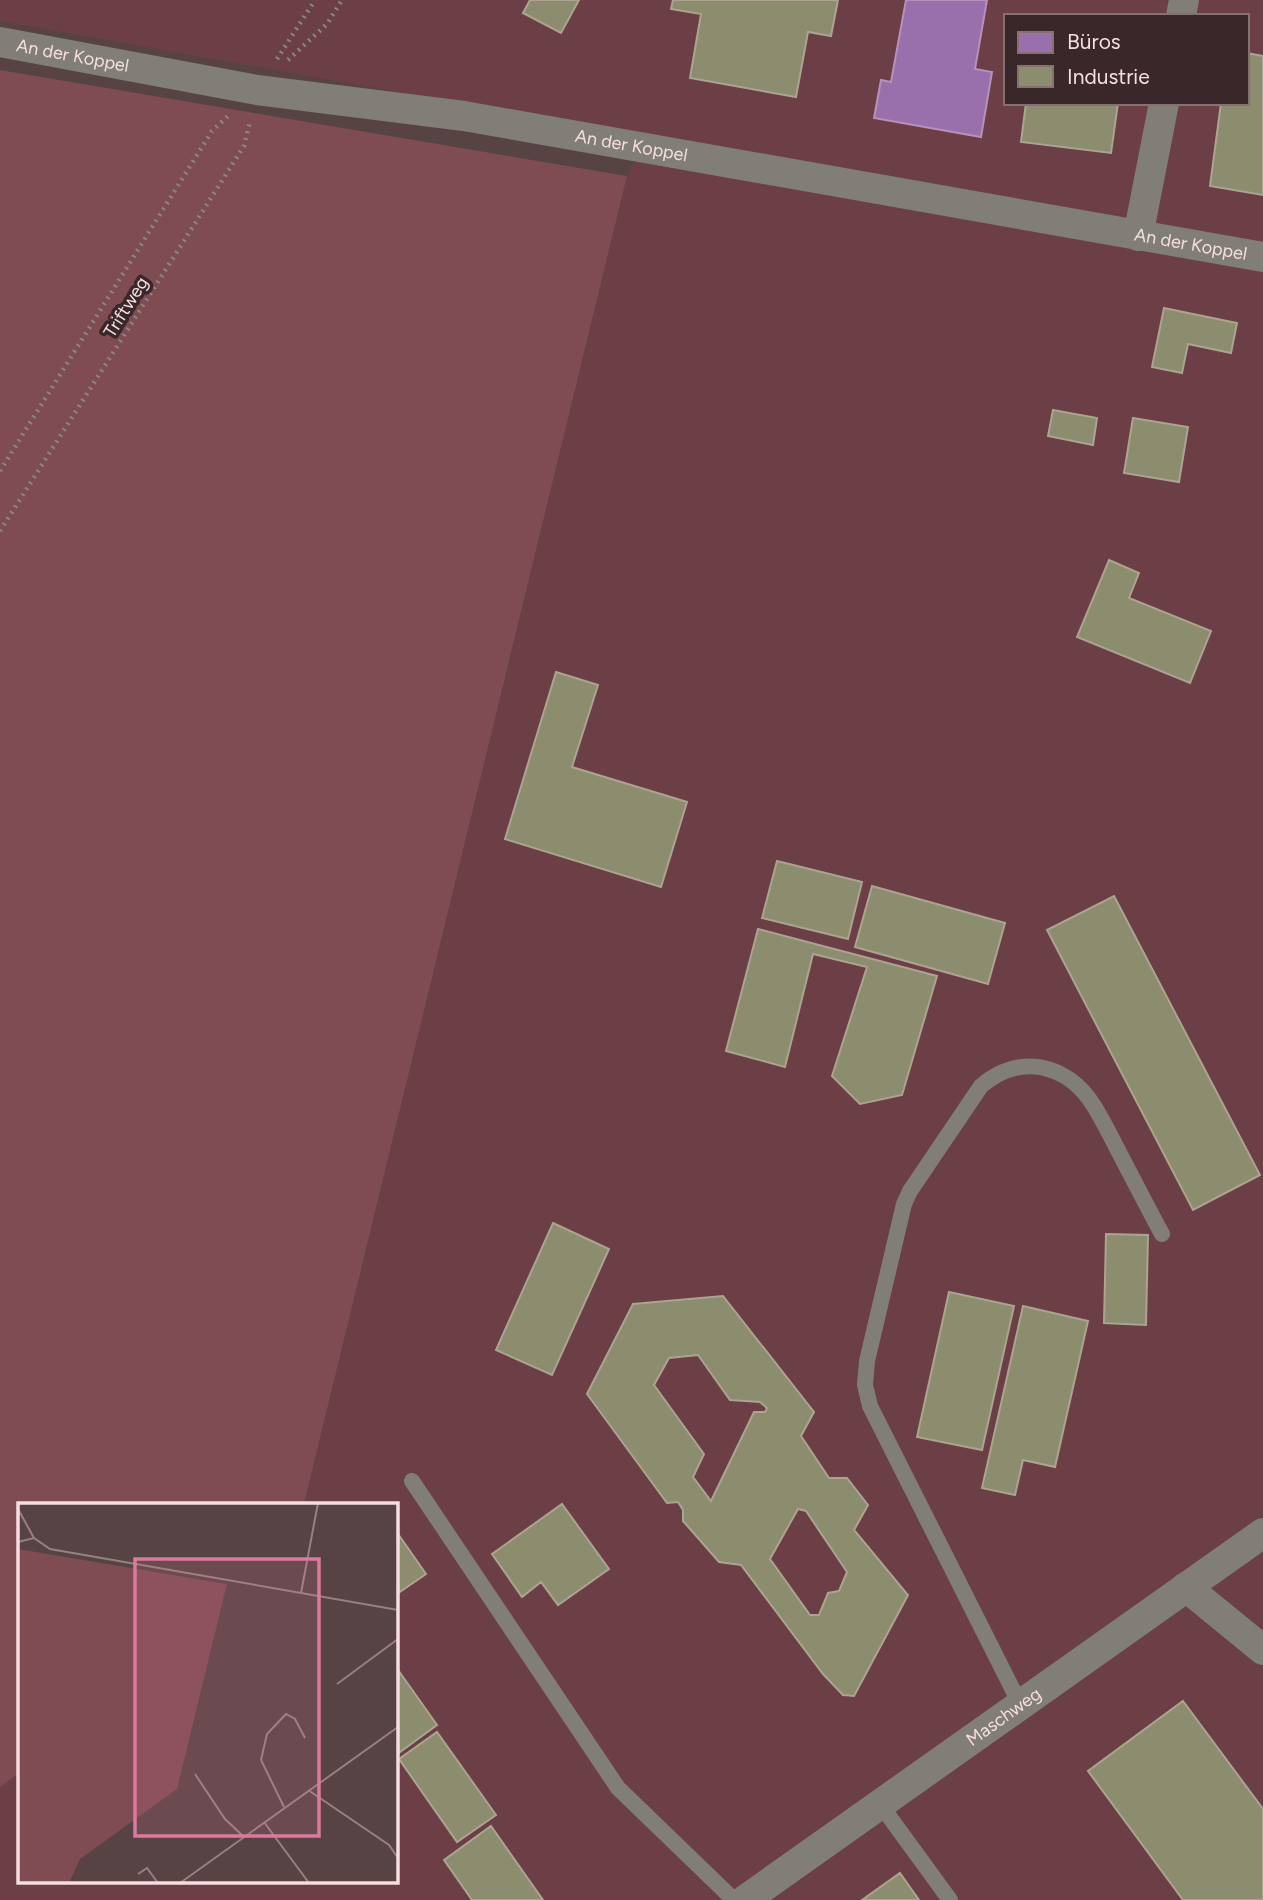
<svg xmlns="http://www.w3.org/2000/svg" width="1263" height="1900" font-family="Figtree,sans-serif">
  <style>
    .built { fill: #6b3f45; fill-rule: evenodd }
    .green { fill: #7f4c54 }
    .offices { fill: #9970ab; stroke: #b591bb; stroke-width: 2 }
    .industry { fill: #8c8c6e; stroke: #aca490; stroke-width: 2; fill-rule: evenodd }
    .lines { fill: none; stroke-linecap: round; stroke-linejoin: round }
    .path { stroke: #8a8680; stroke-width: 4.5; stroke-dasharray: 2 5; stroke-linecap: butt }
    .lane { stroke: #807e76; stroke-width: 16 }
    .street { stroke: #807e76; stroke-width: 30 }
    .labels { text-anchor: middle; stroke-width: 7; stroke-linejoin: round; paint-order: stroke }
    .street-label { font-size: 18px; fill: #f6dddf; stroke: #392729 }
    .inset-road { fill: none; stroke: #978082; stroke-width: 2 }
    .view { fill: #dc7a9d; fill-opacity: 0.15; stroke: #dc7a9d; stroke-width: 3.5 }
    .inset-edge { fill: none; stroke: #f6dddf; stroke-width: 3.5 }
  </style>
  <rect width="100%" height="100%" fill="#574244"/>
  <path class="built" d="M0 0H1263V1900H0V1787L19 1773V1881H396V1504H304L627 176 645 136 0 21ZM1006 16H1247V103H1006Z"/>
  <path class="green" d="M0 70 627 176 304 1504H19V1773L0 1787Z"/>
  <path class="offices" d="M906 0H987L975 69 992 72 981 137 874 118 881 80 891 82Z"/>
  <path class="industry" d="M530 0H579L561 33 523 13Z
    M673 0H838L831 36 808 32 796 97 690 78 701 14 671 9Z
    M1247 53 1263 56V195L1210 186 1221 103H1247Z
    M1026 103H1118L1111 153 1021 142Z
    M1164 308 1237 323 1231 353 1188 344 1182 373 1152 367Z
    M1053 410 1097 418 1093 445 1048 436Z
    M1133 418 1188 427 1179 482 1124 473Z
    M1109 560 1139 573 1129 598 1211 631 1190 683 1077 637Z
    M556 672 598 685 572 767 687 802 661 887 505 839Z
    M777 861 862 882 848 939 762 918Z
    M872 886 1005 923 988 984 855 947Z
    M1114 896 1260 1175 1193 1210 1047 930Z
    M758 929 937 976 902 1095 860 1104 832 1076 867 967 813 954 785 1067 726 1051Z
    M553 1223 609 1249 552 1375 496 1350Z
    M1106 1234 1148 1235 1146 1325 1104 1323Z
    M949 1292 1014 1306 982 1450 917 1437Z
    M723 1296 814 1412 801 1436 829 1478H847L868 1505 854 1530 908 1595 854 1696 843 1695 823 1674 741 1565 719 1562 683 1521V1510L678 1502 667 1503 587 1394 633 1304ZM698 1355 730 1400 760 1402 767 1408 765 1412H754L711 1501 693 1477 704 1454 654 1385 669 1358ZM798 1509 806 1511 847 1572 839 1591 828 1593 819 1615H810L770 1559Z
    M1023 1306 1088 1321 1055 1467 1023 1460 1015 1495 982 1488Z
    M562 1504 609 1569 558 1605 541 1582 522 1597 492 1554Z
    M396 1531 426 1574 397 1594 396 1591Z
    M396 1667 437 1725 396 1755Z
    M1183 1701 1263 1809V1900H1183L1088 1771Z
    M437 1732 496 1815 457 1842 399 1759Z
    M491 1826 543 1900H472L444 1860Z
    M900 1873 919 1900H862Z"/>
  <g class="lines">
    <path class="path" d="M277 59 315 0
      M288 60 327 24 342 0
      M0 471 212 131 228 116
      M0 531 244 146 250 121"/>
    <path class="lane" d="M412 1481 618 1788 734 1900
      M1020 1704 870 1406 865 1385 867 1361 904 1204 910 1191 981 1086C1019 1053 1067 1063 1094 1106 1104 1122 1113 1141 1122 1158 1135 1183 1148 1208 1162 1234
      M880 1804 950 1900"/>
    <g class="street">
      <path d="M1181 16 1184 0"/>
      <path id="s1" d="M0 42 257 90 464 116 1263 257"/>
      <path d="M1138 236 1164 103"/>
      <path d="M1186 1587 1263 1650"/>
      <path id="s2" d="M745 1900 1263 1533"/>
    </g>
  </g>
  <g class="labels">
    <g class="street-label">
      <text dy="6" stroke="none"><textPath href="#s1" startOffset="74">An der Koppel</textPath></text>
      <text dy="6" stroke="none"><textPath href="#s1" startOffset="640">An der Koppel</textPath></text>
      <text dy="6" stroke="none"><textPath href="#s1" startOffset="1208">An der Koppel</textPath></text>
      <text transform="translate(126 307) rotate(-58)" y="6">Triftweg</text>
      <text dy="6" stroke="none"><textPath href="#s2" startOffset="317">Maschweg</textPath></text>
    </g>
  </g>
  <g transform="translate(18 1503)">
    <rect width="380" height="380" fill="#574244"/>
    <path d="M0 46 209 81 159 286 62 356 51 380H0Z" fill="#7f4c54"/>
    <path class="inset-road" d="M0 6 16 35M0 39 16 35 32 46 380 107M283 90 300 0M319 181 380 136M177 271 207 316 225 333M290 287 371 342 380 355M266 304 243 257 249 231 268 211 277 216 287 235M246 319 291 380M120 371 129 365 140 380M162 380 380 224"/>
    <path class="view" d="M117 56H301V333H117Z"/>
    <rect width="380" height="380" class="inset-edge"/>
  </g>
  <rect x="1004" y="14" width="245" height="91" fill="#392729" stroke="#857072" stroke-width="2"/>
  <rect x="1018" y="32" width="35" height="21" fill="#9970ab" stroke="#857072" stroke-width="2"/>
  <text x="1067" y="49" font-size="21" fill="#f6dddf">Büros</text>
  <rect x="1018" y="66" width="35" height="21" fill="#8c8c6e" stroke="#857072" stroke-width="2"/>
  <text x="1067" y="84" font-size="21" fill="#f6dddf">Industrie</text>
</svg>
